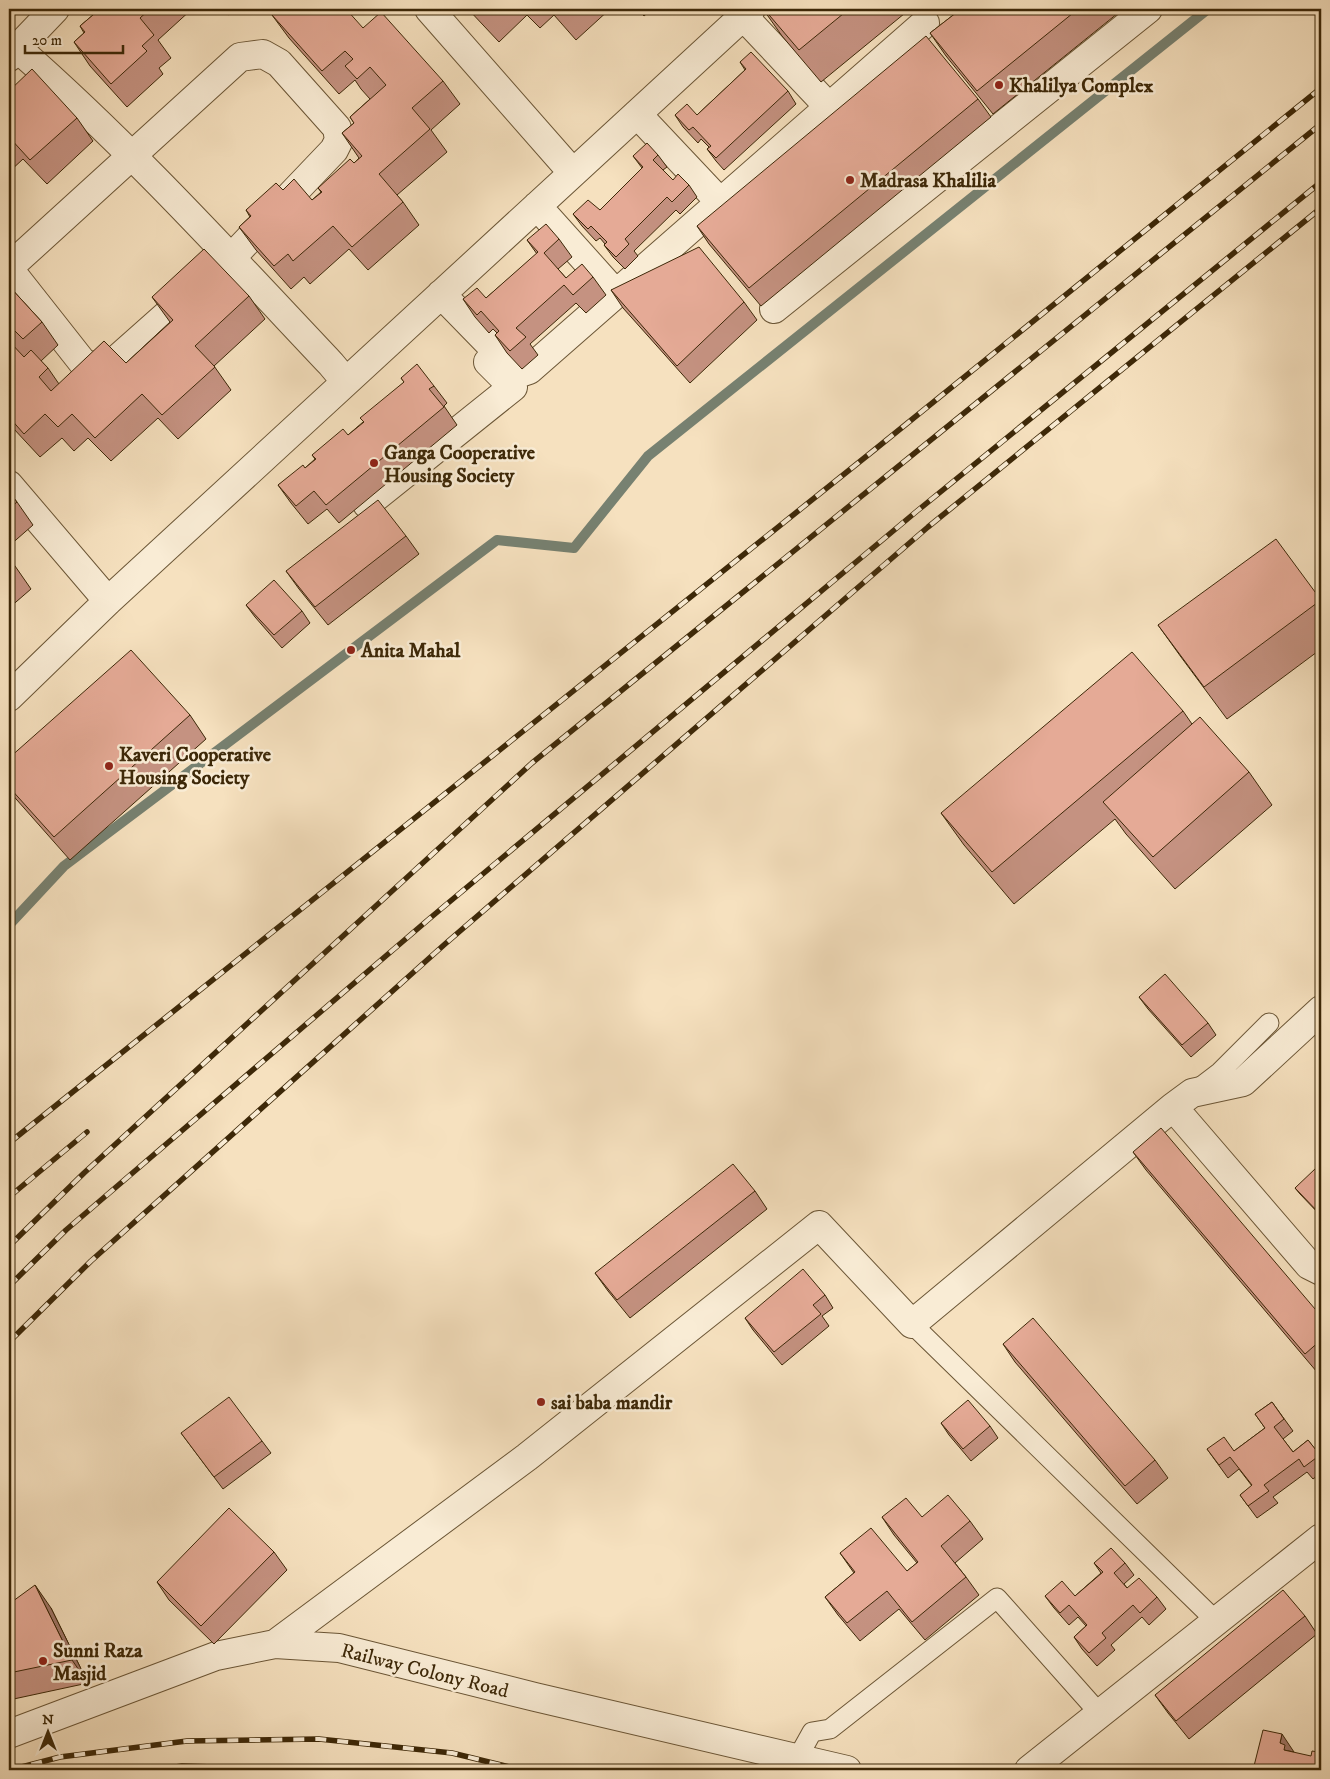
<svg xmlns="http://www.w3.org/2000/svg" width="1330" height="1779" font-family="'IM FELL DW Pica',serif">
  <style>
    .lines { fill: none; stroke-linecap: round; stroke-linejoin: round }
    .stream { stroke: #778171; stroke-width: 10 }
    .lane-casing { stroke: #6b5636; stroke-width: 21 }
    .street-casing { stroke: #6b5636; stroke-width: 30 }
    .lane { stroke: #f9ecd5; stroke-width: 19 }
    .street { stroke: #f9ecd5; stroke-width: 28 }
    .rail-casing { stroke: #3d2808; stroke-width: 5.5 }
    .rail { stroke: #f9ecd5; stroke-width: 4; stroke-dasharray: 11; stroke-linecap: butt }
    .wall { fill: #c59281; stroke: #3d2808 }
    .shaded-wall { fill: #a07769; stroke: #3d2808 }
    .building { fill: #e5aa96; stroke: #3d2808 }
    .poi-dot { fill: #8f2418; stroke: #f9ecd5; stroke-width: 2 }
    .labels { text-anchor: middle; stroke-width: 5; stroke-linejoin: round; paint-order: stroke }
    .poi-label { font-size: 20px; font-weight: bold; fill: #3d2808; stroke: #f9ecd5; text-anchor: start }
    .street-label { font-size: 20px; fill: #3d2808; stroke: #f9ecd5 }
  </style>
  <rect width="100%" height="100%" fill="#f6e1bf"/>
  <filter id="stains"><feTurbulence type="fractalNoise" baseFrequency=".004" numOctaves="4"/><feColorMatrix values="0 0 0 0 .2 0 0 0 0 .09 0 0 0 0 .02 0 0 0 .5 -.17"/></filter>
  <radialGradient id="worn" r=".72"><stop offset=".6" stop-color="#630" stop-opacity="0"/><stop offset="1" stop-color="#630" stop-opacity=".3"/></radialGradient>
  <g class="lines">
    <path class="stream" d="M9 925 64 866 497 540 574 548 648 456 1208 9"/>
    <defs>
      <path id="lane" d="M1199 1088 1220 1072 1269 1023
        M912 1324 1216 1621
        M797 1759 812 1732 830 1729 997 1598 1100 1714"/>
      <path id="street" d="M743 16 829 107
        M17 48C129 146 229 256 331 364L346 382
        M263 54 279 63 337 128 339 140 334 150 231 258 115 361 99 368 83 363 16 278 11 269 16 261 240 57Z
        M9 57 55 9
        M637 114 720 202
        M573 173 751 9
        M537 206 616 294
        M441 294 515 370 520 373 529 370 925 23
        M774 309 1148 9
        M9 485 108 601
        M367 504 513 387 488 362
        M9 697 108 601 573 173 429 9
        M1173 1107 1192 1093 1243 1082 1321 1010
        M275 1644 527 1457 819 1225 912 1324 1173 1107 1309 1265 1321 1271
        M9 1734 216 1656 275 1644 339 1648 535 1697 847 1770
        M1029 1770 1321 1538"/>
    </defs>
    <use href="#lane" class="lane-casing"/>
    <use href="#street" class="street-casing"/>
    <use href="#lane" class="lane"/>
    <use href="#street" class="street"/>
    <defs>
      <path id="rail" d="M9 1143 873 451 1321 88
        M9 1197 87 1132
        M9 1246 84 1173 532 763 1321 124
        M9 1286 66 1230 429 919 917 511 1321 182
        M9 1342 91 1261 445 944 928 527 1321 208
        M10 1770 60 1757 187 1741 319 1739 452 1753 522 1770
        M155 1770 182 1766 321 1770"/>
    </defs>
    <use href="#rail" class="rail-casing"/>
    <use href="#rail" class="rail"/>
  </g>
  <path class="wall" d="M100 9H192L158 40 171 58 159 68 163 74 127 107 90 66 74 42 84 33 80 26Z
    M222 9H235L228 15Z
    M468 9H610L576 40 554 15 540 28 527 15 499 42Z
    M637 9H652L644 16Z
    M763 9H910L821 82 782 36Z
    M961 9H1123L993 114 946 56 930 33Z
    M272 15 363 28 443 81 460 104 431 130 447 152 397 195 403 202 419 225 368 270 349 249 310 284 304 277 291 289 256 250 239 227 250 217 246 210 283 190 312 200 321 192 318 188 354 163 359 158 342 133 354 123 350 117 370 99 361 89 355 80 339 94 289 38Z
    M740 62 788 91 796 104 724 170 716 161 707 149 709 147 701 139 698 143 683 127 675 115H697L745 70Z
    M9 91 77 118 93 141 47 184 23 159 9 172Z
    M978 99 991 117 761 306 709 244 697 226Z
    M658 155 667 167 663 170 673 180 689 185 697 197 680 214 676 210 634 251 638 256 625 269 613 257 604 245 605 244 600 238 596 241 582 226 573 214 600 210 642 168 633 156Z
    M559 239 572 257 558 269 566 278 593 277 606 295 586 313 576 303 530 344 538 355 522 369 507 353 495 335 497 333 493 329 489 333 475 317 463 299 486 298 537 254 527 240Z
    M9 286 42 322 58 345 41 361 48 368 59 384 126 363 170 322 152 297 249 296 265 319 214 366 231 390 178 439 158 418 111 461 88 438 74 451 62 438 40 457 13 428 9 422Z
    M611 290 744 302 757 320 690 383 623 308Z
    M401 378 434 386 447 403 444 406 457 425 339 523 327 509 308 524 291 503 278 485 305 468 315 459 312 455 348 435 363 422 404 382Z
    M9 492 17 502 33 525 9 546Z
    M406 536 419 554 328 625 299 589 286 571Z
    M9 559 15 566 31 589 9 608Z
    M1321 600V649L1227 719 1181 657 1158 625Z
    M246 605 302 611 310 623 282 648 255 617Z
    M1183 711 1192 724 1249 772 1272 805 1175 889 1126 834 1115 819 1014 904 964 845 941 813Z
    M190 715 206 739 70 860 9 791V758Z
    M1139 997 1208 1023 1216 1035 1191 1057 1148 1009Z
    M1133 1152 1321 1316V1368L1317 1372 1146 1170Z
    M1321 1173V1216L1300 1194 1295 1188Z
    M755 1191 767 1209 630 1318 608 1291 595 1273Z
    M825 1295 833 1308 822 1316 829 1326 782 1365 753 1330 745 1318Z
    M1003 1344 1155 1460 1168 1478 1137 1504 1015 1362Z
    M1272 1402 1293 1431 1283 1439 1293 1452 1308 1440 1321 1457V1473L1313 1479 1307 1472 1273 1497 1278 1503 1257 1518 1240 1495 1252 1486 1239 1469 1228 1478 1207 1449 1234 1451 1265 1428 1255 1414Z
    M941 1423 990 1426 998 1438 971 1461 949 1435Z
    M181 1433 262 1441 271 1453 223 1489Z
    M882 1517H922L970 1521 983 1539 955 1563 966 1577 979 1595 925 1640 899 1609 860 1641 838 1615 825 1597 854 1573 840 1553 907 1571 917 1563 894 1535Z
    M274 1552 287 1570 214 1644 169 1600 157 1582Z
    M1094 1563H1125L1134 1575 1124 1584 1127 1588 1157 1597 1166 1609 1149 1625 1142 1617 1111 1645 1115 1650 1097 1666 1082 1649 1074 1637 1086 1626 1078 1617 1069 1625 1054 1608 1045 1596H1075L1101 1573Z
    M9 1604 51 1608 88 1683 9 1700Z
    M1305 1616 1317 1634 1189 1739 1168 1713 1155 1695Z"/>
  <path class="shaded-wall" d="M35 1585 51 1608 88 1683 72 1660Z
    M1282 1734 1294 1752 1284 1750 1280 1743Z"/>
  <path class="building" d="M100 9H150L140 18 154 35 142 46 147 51 111 84 74 42 85 32 80 26Z
    M279 9H346L363 28 381 12 443 81 412 108 430 129 379 174 403 202 352 247 333 226 293 261 288 254 274 266 239 227 251 216 246 210 276 183 283 190 294 179 312 200 322 192 318 188 350 159 354 163 362 156 342 133 354 123 350 117 386 85 370 67 357 79 345 66 353 59 345 51 322 71 272 15Z
    M764 9H849L799 50Z
    M961 9H1078L977 91 930 33Z
    M926 36 978 99 749 288 697 226Z
    M751 52 788 91 716 158 707 149 711 146 693 127 689 130 675 115 687 104 697 115 746 69 740 62Z
    M32 69 77 118 30 160 9 137V91Z
    M647 143 658 155 653 160 673 180 678 174 689 185 672 202 667 197 625 239 629 244 616 257 604 245 607 242 591 226 588 229 573 214 588 200 600 210 643 167 633 156Z
    M546 224 559 239 544 253 566 278 582 264 593 277 573 295 564 285 516 328 526 337 510 351 495 335 499 331 481 311 477 315 463 299 477 288 486 298 538 252 527 240Z
    M699 247 744 302 677 366 611 290Z
    M204 249 249 296 195 346 215 367 162 415 142 394 95 438 72 414 58 427 45 414 24 434 9 417V341L24 357 31 350 48 368 39 377 51 391 104 341 126 363 173 320 152 297Z
    M9 286 42 322 23 339 15 331 9 337Z
    M417 364 434 386 429 389 444 407 326 505 314 491 296 506 278 485 303 465 305 468 316 459 312 455 343 429 348 435 364 422 360 418 404 382 401 378Z
    M9 492 17 502 9 509Z
    M378 500 406 536 315 607 286 571Z
    M1276 539 1321 600 1204 687 1158 625Z
    M9 559 15 566 9 571Z
    M274 580 302 611 274 635 246 605Z
    M131 650 190 715 54 837 9 787V758Z
    M1132 652 1183 711 992 872 941 813Z
    M1200 717 1249 772 1153 857 1103 802Z
    M1165 974 1208 1023 1182 1045 1139 997Z
    M1161 1128 1321 1316V1340L1305 1354 1133 1152Z
    M733 1164 755 1191 617 1300 595 1273Z
    M1316 1168 1321 1173V1215L1295 1188Z
    M803 1269 825 1295 813 1305 821 1314 774 1352 745 1318Z
    M1033 1318 1155 1460 1125 1486 1003 1344Z
    M229 1397 262 1441 214 1477 181 1433Z
    M968 1400 990 1426 963 1449 941 1423Z
    M1272 1402 1284 1419 1274 1427 1293 1452 1308 1440 1320 1455 1304 1467 1299 1459 1264 1485 1269 1491 1248 1506 1240 1495 1252 1485 1230 1457 1219 1465 1207 1449 1224 1437 1234 1451 1265 1428 1255 1414Z
    M948 1495 970 1521 941 1546 966 1577 912 1622 887 1591 847 1623 825 1597 855 1572 840 1553 871 1528 907 1571 918 1562 882 1517 906 1498 922 1517Z
    M229 1508 274 1552 201 1626 157 1582Z
    M1111 1548 1125 1563 1114 1573 1127 1588 1139 1578 1157 1597 1140 1613 1133 1605 1102 1633 1106 1638 1089 1653 1074 1637 1087 1625 1069 1605 1060 1613 1045 1596 1062 1581 1075 1596 1103 1572 1094 1563Z
    M35 1585 72 1660 9 1673V1604Z
    M1283 1590 1305 1616 1176 1721 1155 1695Z
    M1263 1730 1282 1734 1280 1743 1285 1745 1284 1750 1311 1756 1312 1751 1318 1752 1320 1745H1321V1770H1253Z"/>
  <g class="poi-dot">
    <circle cx="999" cy="85" r="5"/>
    <circle cx="850" cy="180" r="5"/>
    <circle cx="374" cy="463" r="5"/>
    <circle cx="351" cy="650" r="5"/>
    <circle cx="109" cy="766" r="5"/>
    <circle cx="541" cy="1402" r="5"/>
    <circle cx="43" cy="1661" r="5"/>
  </g>
  <g class="labels">
    <g class="poi-label">
      <text x="1009" y="92">Khalilya Complex</text>
      <text x="860" y="187">Madrasa Khalilia</text>
      <text x="384" y="459">Ganga Cooperative<tspan x="384" dy="23">Housing Society</tspan></text>
      <text x="361" y="657">Anita Mahal</text>
      <text x="119" y="761">Kaveri Cooperative<tspan x="119" dy="23">Housing Society</tspan></text>
      <text x="551" y="1409">sai baba mandir</text>
      <text x="53" y="1657">Sunni Raza<tspan x="53" dy="23">Masjid</tspan></text>
    </g>
    <g class="street-label">
      <text transform="translate(425 1670) rotate(14)" y="7">Railway Colony Road</text>
    </g>
  </g>
  <rect width="1330" height="1779" fill="none" stroke="#f6e1bf" stroke-width="30"/>
  <rect x="10" y="10" width="1310" height="1759" fill="none" stroke="#3d2808" stroke-width="2.5"/>
  <rect x="15" y="15" width="1300" height="1749" fill="none" stroke="#3d2808"/>
  <g transform="translate(48 1732)" stroke="#f9ecd5" stroke-width="4" paint-order="stroke">
  <path d="M0-4L9 19L0 12L-9 19Z" fill="#3d2808"/>
  <text y="-8" font-size="14" font-weight="bold" text-anchor="middle" fill="#3d2808">N</text>
  </g>
  <path d="M25 45v8h98v-8" fill="none" stroke="#3d2808" stroke-width="2.5"/>
  <text x="32" y="45" font-size="15" fill="#3d2808" stroke="#f9ecd5" stroke-width="4" paint-order="stroke">20 m</text>
  <rect width="100%" height="100%" filter="url(#stains)"/>
  <rect width="100%" height="100%" fill="url(#worn)"/>
</svg>
